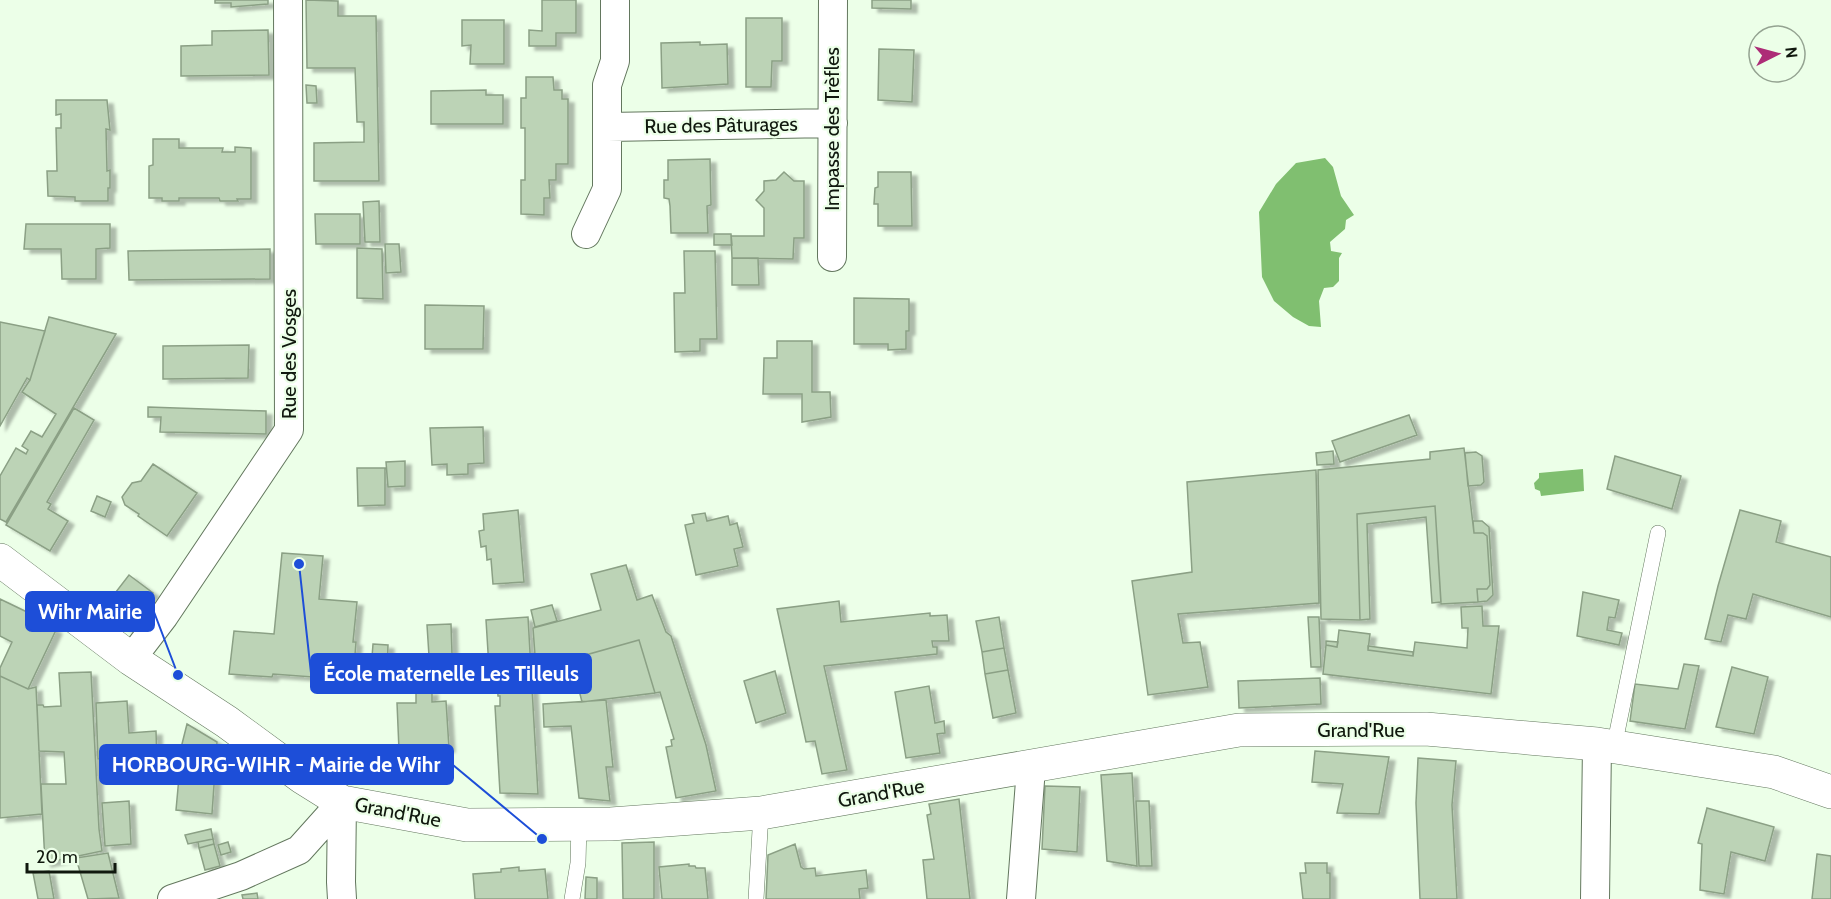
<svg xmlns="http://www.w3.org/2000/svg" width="1831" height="899" font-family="Cabin,sans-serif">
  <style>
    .water { fill: #80bf70 }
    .building { fill: #bcd3b6; stroke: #8ba085; stroke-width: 1.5; filter: url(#shadow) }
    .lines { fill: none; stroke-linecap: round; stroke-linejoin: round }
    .service-casing { stroke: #63775e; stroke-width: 16 }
    .minor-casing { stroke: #63775e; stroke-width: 30 }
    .tertiary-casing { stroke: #63775e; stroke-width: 34 }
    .service { stroke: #fff; stroke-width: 15 }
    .minor { stroke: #fff; stroke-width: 28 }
    .tertiary { stroke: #fff; stroke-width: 33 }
    .labels { text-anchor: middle; stroke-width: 4.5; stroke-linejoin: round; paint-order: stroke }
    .street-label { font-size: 20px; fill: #10180e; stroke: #ecffe8 }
    .leader { fill: none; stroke: #1d4ed8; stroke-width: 2 }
    .callout-dot { fill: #1d4ed8; stroke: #ecffe8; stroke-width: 2 }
    .callout { fill: #1d4ed8; stroke: #1d4ed8; stroke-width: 2 }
    .callout-label { font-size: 21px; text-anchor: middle; font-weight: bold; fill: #fff }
  </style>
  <defs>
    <filter id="shadow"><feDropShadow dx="6" dy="4" stdDeviation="1.5" flood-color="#0004"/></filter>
  </defs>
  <rect width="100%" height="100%" fill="#ecffe8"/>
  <path class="water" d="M1325 158 1333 167 1341 196 1354 215 1346 220 1345 229 1330 242 1331 251 1342 253 1339 258V281L1333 287 1324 288 1319 301 1321 327 1309 326 1293 317 1274 301 1262 277 1259 212 1276 184 1296 163Z
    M1583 469 1584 491 1541 496 1540 491 1535 489 1534 483 1539 478V473Z"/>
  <path class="building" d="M215 0H268V4L231 7V3H215Z
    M306 0 338 1V16H376L379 181H314V143L364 142V122H357L355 68H307Z
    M542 0H576V33H556V46H529V30L542 31Z
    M872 0H911V9L872 8Z
    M746 18H782V61H772L771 87H746Z
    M462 20H504V64H470L471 45 462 46Z
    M268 30 269 75 181 76V46L212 45V31Z
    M700 42V45L727 44 728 84 662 88 661 43Z
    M879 49 914 50 912 102 878 100Z
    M526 77H553L554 90H562V99H568V164H556V180H549L550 198H544V215L521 214V180H525V128H521V98H526Z
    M306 85 316 86 317 103H307Z
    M486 90V95H503V124H431V91Z
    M56 100H107L110 130 106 129 107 171 110 170V188H108V201H75V197L48 196 47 171H57L56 128H61V114L56 115Z
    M153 139H179V148H223L222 152H235V147L251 148V199H237L238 201H220L219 198H179V201H162V198H149V166L153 165Z
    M710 159 711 205 707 206 708 233H671L670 206 669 199 664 198V180H668V160Z
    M784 172 794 181H804V238H794L793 259 732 258 731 236H764V208L756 200 764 191V181L776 180Z
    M878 172H911L912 226H878V204H874L875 188 878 187Z
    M379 201 380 242H365L363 202Z
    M315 214H360V244H316Z
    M26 224H110V248L96 249V279H62L61 249H24Z
    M714 234H731L732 245H714Z
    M385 244H399L401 272 386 273Z
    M357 248 382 249 383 299 357 298Z
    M270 249V279L129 280 128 251Z
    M684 251H715L717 339H700V351L675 352 674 293H685Z
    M732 258H758L759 285H732Z
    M854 298 909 299V331H906V349L888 350V344H854Z
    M425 305 484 306 483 349H425Z
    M49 317 116 334 6 522 0 519V476L16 448 26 454 28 450 22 446 31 431 42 437 56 414 22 392 30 380Z
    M0 322 45 331 30 380 27 378 0 426Z
    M777 341H812V392H830L831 417 802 422V394H763L764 358H777Z
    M249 345 248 378 163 379V346Z
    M148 407 266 411V434L160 432 161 417H148Z
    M74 408 94 420 47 502 51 504 48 509 68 521 50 551 6 525Z
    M1409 415 1417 435 1340 462 1332 441Z
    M483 427 484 463 468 464V474L447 475V464L432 465 430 428Z
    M1464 448 1474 533H1483L1487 536 1490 585 1487 589H1477L1478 602 1441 604 1435 506 1357 514 1360 620 1321 619 1318 470 1430 459V452Z
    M1333 451 1334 464 1317 465 1316 453Z
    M1476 452 1482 456 1484 482 1481 485 1468 486 1465 453Z
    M1615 456 1681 476 1672 509 1607 489Z
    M405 461V486L388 487 386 462Z
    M153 464 197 493 167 536 138 516 139 514 125 505 122 497 132 483 141 481Z
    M357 468H385V505L358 506Z
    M1316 470 1319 603 1178 614 1183 643 1200 642 1208 687 1148 695 1132 581 1192 572 1187 482Z
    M97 496 111 502 105 517 91 511Z
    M1435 506 1441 602 1432 603 1426 517 1367 524 1370 619 1360 620 1357 514Z
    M518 510 524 582 493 584 491 559 487 560 486 546 481 547 479 531 484 530 483 514Z
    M1740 510 1781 521 1776 542 1831 557V617L1753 594 1746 619 1728 615 1721 642 1705 639 1718 586Z
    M705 513 707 521 728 516 730 525 737 523 743 547 734 549 738 566 696 575 685 525 694 523 692 515Z
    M1473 521H1482L1489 527 1493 595 1487 601 1478 602 1477 589H1487L1490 585 1487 536 1483 533H1474Z
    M282 553 323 556 319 599 357 602 353 642H356L353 680 273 674 272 677 229 674 234 631 274 634Z
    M626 565 637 600 652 595 666 632 671 636 706 745 716 791 676 798 666 747 672 746 671 740 674 739 660 692 655 693 639 640 536 669 533 628 601 610 591 574Z
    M129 575 153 593 127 628 102 610Z
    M1583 592 1619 600 1615 618 1609 617 1607 630 1622 633 1619 645 1577 636Z
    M0 599 27 612 56 630 28 689 0 676V668L12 642 0 636Z
    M839 601 841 622 930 613V616L947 615 949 641H932L933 647H937V654L824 666 847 770 822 774 815 741 806 742 777 609Z
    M552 605 557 621 535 627 531 610Z
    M1482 606 1483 626H1499L1491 694 1323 674 1326 645 1337 647 1339 630 1370 634 1368 650 1413 656 1415 642 1467 648 1468 628H1462L1461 607Z
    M528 617 538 794 500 793 495 706H500V696H498L496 668H489L486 620Z
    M999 617 1004 648 982 652 976 621Z
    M1308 617H1319L1321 667H1311Z
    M451 624 452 654 429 656 427 625Z
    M639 640 655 693 582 702 571 659Z
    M1326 641 1338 642 1337 647 1326 645Z
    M373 644 388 645 387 671 371 670Z
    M1368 646 1413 652V656L1368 650Z
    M1004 648 1008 670 985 674 982 652Z
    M1684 664 1699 666 1685 729 1630 721 1635 684 1678 689Z
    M1732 667 1768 677 1754 734 1716 727Z
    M1008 670 1016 713 993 718 985 674Z
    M775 671 786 713 756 723 744 681Z
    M91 672 99 829 102 851 45 863 41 784H66L64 752 39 751 37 705H43L44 707 61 706 59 673Z
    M0 676 28 689 36 687 42 814 0 818Z
    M1320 678 1321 704 1239 708 1238 681Z
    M929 686 935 723 944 721 945 733 937 734 940 753 906 758 895 692Z
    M432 691V702L446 701 449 748 399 750 397 703H416V692Z
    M606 700 613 767H606L610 801 579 798 571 726 544 727 543 704Z
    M127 701 129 733 156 731 157 763 117 765V758L98 759 96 703Z
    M187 724 217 742 212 814 176 810 182 744Z
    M1315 751 1389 757 1379 814 1337 813 1343 784 1312 782Z
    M1418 758 1456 761 1452 805 1457 899H1420L1416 803Z
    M1132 773 1137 866 1107 861 1101 775Z
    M1045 786 1080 787 1077 852 1042 849Z
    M959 799 970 899H927L923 860 934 859 927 815 931 814 929 804Z
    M129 801 131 844 105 846 102 803Z
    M1136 801H1149L1152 866H1139Z
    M1707 808 1774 827 1765 861 1731 852 1724 894 1700 890 1702 844 1698 843Z
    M211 829 213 839 188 844 185 835Z
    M213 839 214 844 199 848 198 842Z
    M228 842 231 852 221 855 218 845Z
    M654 842V899H623L622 843Z
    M214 844 220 866 205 870 199 848Z
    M795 844 801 867 804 869 815 868 816 876 866 870 868 888 859 889 860 899H766L768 855Z
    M108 853 119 898 88 899 76 858Z
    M1817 854 1831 856V899H1812Z
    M1305 863H1327V873H1330V899H1303L1300 873H1306Z
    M689 864V866H695L696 868H705L708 899H662L659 867Z
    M519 867V871L545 869 548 899H475L473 874 501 872V869Z
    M49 871 54 899H38L33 873Z
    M586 877 597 878V899H585Z
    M257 893 258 899H243L242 895Z"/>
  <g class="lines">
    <defs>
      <path id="service" d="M1614 747 1658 533
        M572 899 578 863 579 824
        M756 899 761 813"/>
      <path id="minor" d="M608 127 833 123
        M586 234 607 189V85L615 61V0
        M832 257 833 0
        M131 659 164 616 289 430 288 0
        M342 802 341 882 342 899
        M172 899 241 876 299 850 342 802
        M1021 899 1031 768
        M1595 899 1597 744"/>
      <path id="tertiary" d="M0 560 131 659 227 722 302 777 342 802 467 825 611 824 761 813 1239 730 1426 729 1597 744 1774 772 1831 792"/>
    </defs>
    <use href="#service" class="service-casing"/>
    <use href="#minor" class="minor-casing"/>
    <use href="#tertiary" class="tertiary-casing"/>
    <use href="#service" class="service"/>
    <use href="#minor" class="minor"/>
    <use href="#tertiary" class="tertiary"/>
  </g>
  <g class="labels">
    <g class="street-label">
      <text transform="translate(721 125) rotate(-1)" y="7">Rue des Pâturages</text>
      <text transform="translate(832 129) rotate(-90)" y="7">Impasse des Trèfles</text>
      <text transform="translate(289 354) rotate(-90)" y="7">Rue des Vosges</text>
      <text x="1361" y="737">Grand'Rue</text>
      <text transform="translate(881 793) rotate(-10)" y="7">Grand'Rue</text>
      <text transform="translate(398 812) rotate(11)" y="7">Grand'Rue</text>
    </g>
  </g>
  <path class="leader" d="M178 675L154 612M299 564L311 673M542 839L453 765"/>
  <g class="callout-dot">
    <circle cx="178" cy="675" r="6"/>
    <circle cx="299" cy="564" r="6"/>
    <circle cx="542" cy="839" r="6"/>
  </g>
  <g class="callout">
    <rect x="26" y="592" width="128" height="39" rx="6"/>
    <rect x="311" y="654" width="280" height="39" rx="6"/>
    <rect x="100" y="745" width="353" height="39" rx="6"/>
  </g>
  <g class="callout-label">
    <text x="90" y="619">Wihr Mairie</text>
    <text x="451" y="681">École maternelle Les Tilleuls</text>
    <text x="276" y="772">HORBOURG-WIHR - Mairie de Wihr</text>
  </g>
  <g transform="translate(1777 54) rotate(84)"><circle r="28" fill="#ecffe8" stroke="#94a391" stroke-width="1.5"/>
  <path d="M0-4.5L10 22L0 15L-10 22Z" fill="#ad2c77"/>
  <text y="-9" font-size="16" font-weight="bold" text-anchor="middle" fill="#10180e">N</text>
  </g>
  <path d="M27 863v9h88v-9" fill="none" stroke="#10180e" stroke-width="3"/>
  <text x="36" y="863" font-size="18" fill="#10180e" stroke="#ecffe8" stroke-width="4.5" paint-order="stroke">20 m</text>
</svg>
